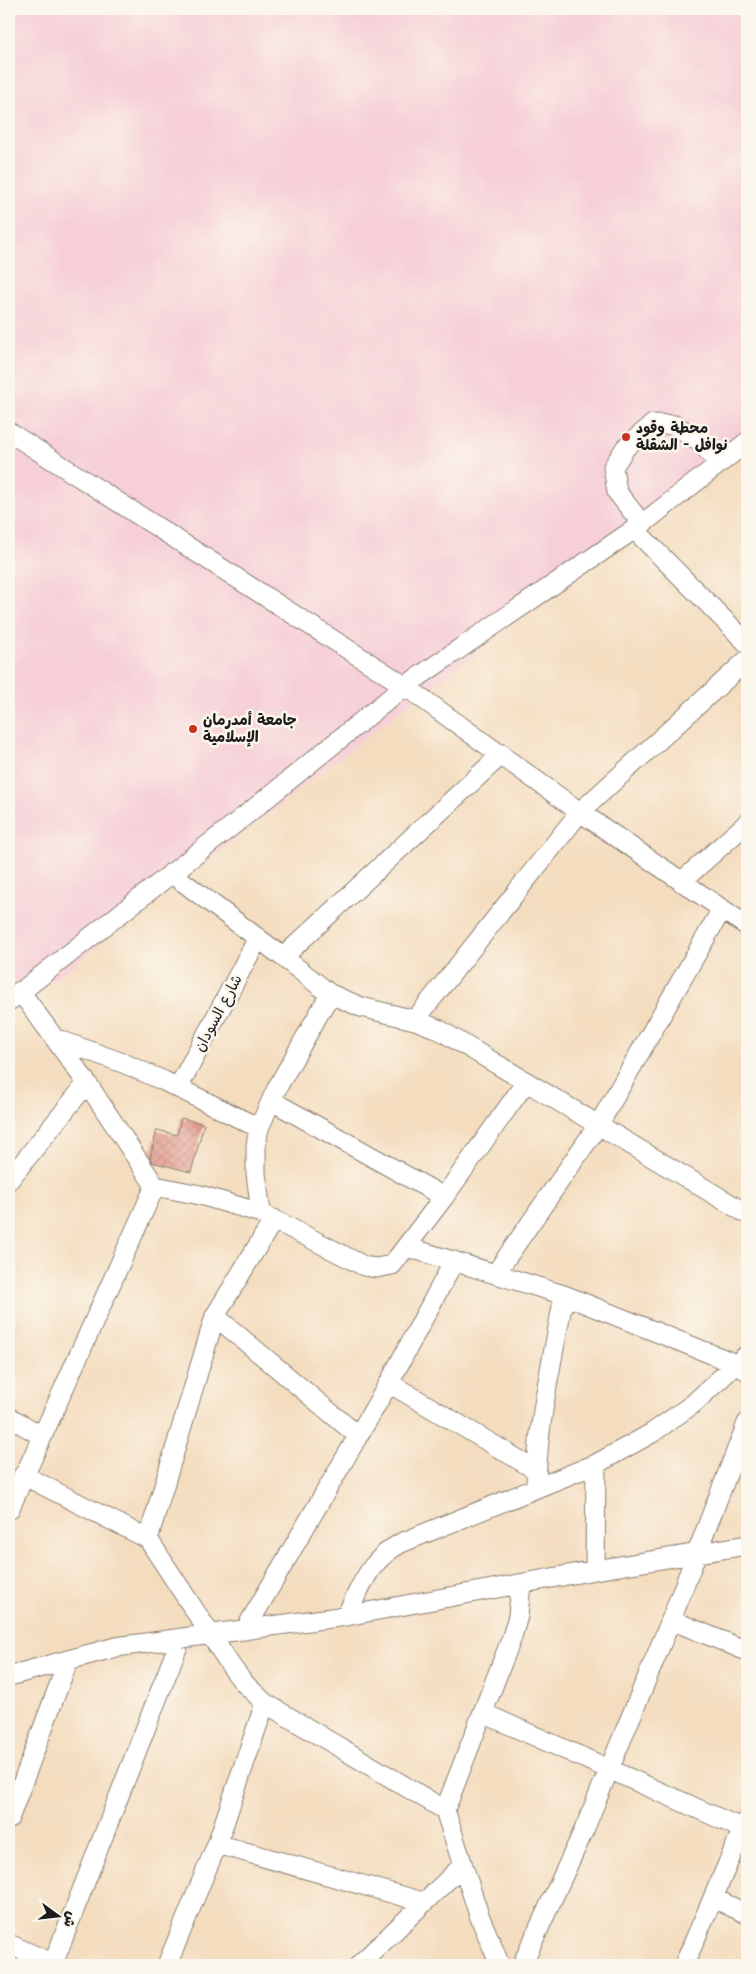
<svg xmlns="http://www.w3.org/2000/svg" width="756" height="1974" font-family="Mali,'Playpen Sans Arabic',sans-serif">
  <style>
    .built { fill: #f6cfd7 }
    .building { fill: url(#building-cross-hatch) }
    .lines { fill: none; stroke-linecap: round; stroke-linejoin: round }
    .minor-casing { stroke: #887c6e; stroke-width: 21 }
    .minor { stroke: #fff; stroke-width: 19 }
    .poi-dot { fill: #c8321e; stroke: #fbf7ec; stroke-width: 2 }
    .labels { text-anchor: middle; stroke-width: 5; stroke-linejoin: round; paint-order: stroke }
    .poi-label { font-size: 15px; font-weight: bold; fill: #1c1c1c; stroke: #fbf7ec; text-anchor: start }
    .street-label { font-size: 15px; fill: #1c1c1c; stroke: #fbf7ec }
  </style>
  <defs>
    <pattern id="building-cross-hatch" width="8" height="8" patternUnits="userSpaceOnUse" patternTransform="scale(1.25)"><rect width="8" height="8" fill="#e7a195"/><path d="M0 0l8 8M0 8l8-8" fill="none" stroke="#c68a80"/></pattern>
  </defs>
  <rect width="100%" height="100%" fill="#fbf7ec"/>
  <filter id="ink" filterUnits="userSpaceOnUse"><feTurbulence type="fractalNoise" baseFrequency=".02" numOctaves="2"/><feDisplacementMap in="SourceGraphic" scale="10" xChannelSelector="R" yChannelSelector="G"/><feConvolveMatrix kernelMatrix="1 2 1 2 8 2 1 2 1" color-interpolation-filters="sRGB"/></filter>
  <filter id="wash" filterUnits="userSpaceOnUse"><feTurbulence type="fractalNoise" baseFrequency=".0096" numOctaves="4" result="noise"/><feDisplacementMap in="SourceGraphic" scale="20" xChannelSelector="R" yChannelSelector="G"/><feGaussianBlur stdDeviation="1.12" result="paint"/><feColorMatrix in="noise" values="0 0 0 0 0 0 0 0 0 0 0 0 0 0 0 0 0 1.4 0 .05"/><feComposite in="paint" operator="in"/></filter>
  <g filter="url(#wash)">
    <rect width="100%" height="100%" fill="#f4ddbf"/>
    <path class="built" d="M9 9H747V442L9 1015Z"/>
    <g id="blocks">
      <path class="building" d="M181 1118 204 1124 191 1172 152 1162 150 1158 157 1130 177 1135Z"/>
    </g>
  </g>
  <g filter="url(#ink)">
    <use href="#blocks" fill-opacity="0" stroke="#887c6e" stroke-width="1"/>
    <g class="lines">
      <defs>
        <path id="minor" d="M9 432 405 686 580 812 747 926
          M642 524 617 492 613 467 626 447 653 424 675 425 698 440 719 463
          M634 529 747 643
          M171 873 283 957 330 994 361 1007 415 1020 438 1029 747 1214
          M681 882 747 823
          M283 957 502 754
          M9 1001 246 815 405 686 642 524 747 442
          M415 1020 580 812 747 660
          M54 1038 123 1063 164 1081 259 1128
          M178 1088 258 938
          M272 1101 444 1197
          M9 1180 87 1083 20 991
          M155 1186 200 1195 261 1213 364 1266 376 1268 392 1265 444 1197 526 1082
          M261 1213 256 1173V1145L259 1128 277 1088 330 994
          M407 1247 564 1295 736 1364 747 1371
          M496 1273 599 1124 722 909
          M215 1316 357 1435
          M389 1383 536 1470
          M9 1417 42 1436
          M23 1475 148 1539 231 1666 243 1682 265 1703 445 1810 479 1915 500 1965
          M536 1487C537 1423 553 1358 564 1295
          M9 1510 155 1186 87 1083
          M148 1539 215 1316 274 1219
          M595 1570 596 1464
          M346 1616C362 1585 368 1561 401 1543L596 1464 652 1433 693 1404 736 1364 747 1355
          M671 1620 747 1651
          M245 1630 389 1383 454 1261
          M9 1676 116 1647 346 1616 595 1570 747 1545
          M483 1713 743 1829
          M445 1810 512 1637 518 1616 521 1584
          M9 1819 68 1661
          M217 1844 423 1902
          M713 1898 747 1914
          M9 1944 56 1965
          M53 1964 181 1638
          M167 1965 217 1844 265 1703
          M359 1965 462 1866
          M522 1965 584 1830 671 1620 747 1423
          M684 1965 747 1819"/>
      </defs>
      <use href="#minor" class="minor-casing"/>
      <use href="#minor" class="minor"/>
    </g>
  </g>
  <g class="poi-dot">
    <circle cx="626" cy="437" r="5"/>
    <circle cx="193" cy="729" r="5"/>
  </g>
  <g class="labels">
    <g class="poi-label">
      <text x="636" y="433">محطة وقود<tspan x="636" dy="17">نوافل - الشقلة</tspan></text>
      <text x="203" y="725">جامعة أمدرمان<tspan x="203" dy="17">الإسلامية</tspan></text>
    </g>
    <g class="street-label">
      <text transform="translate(218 1013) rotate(-62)" y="5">شارع السودان</text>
    </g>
  </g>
  <rect width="756" height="1974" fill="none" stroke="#fbf7ec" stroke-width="30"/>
  <g transform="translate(58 1916) rotate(105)" stroke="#fbf7ec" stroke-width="4" paint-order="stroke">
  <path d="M0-4L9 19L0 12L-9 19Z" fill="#1c1c1c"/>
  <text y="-8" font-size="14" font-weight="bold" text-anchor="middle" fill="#1c1c1c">ش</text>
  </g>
</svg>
